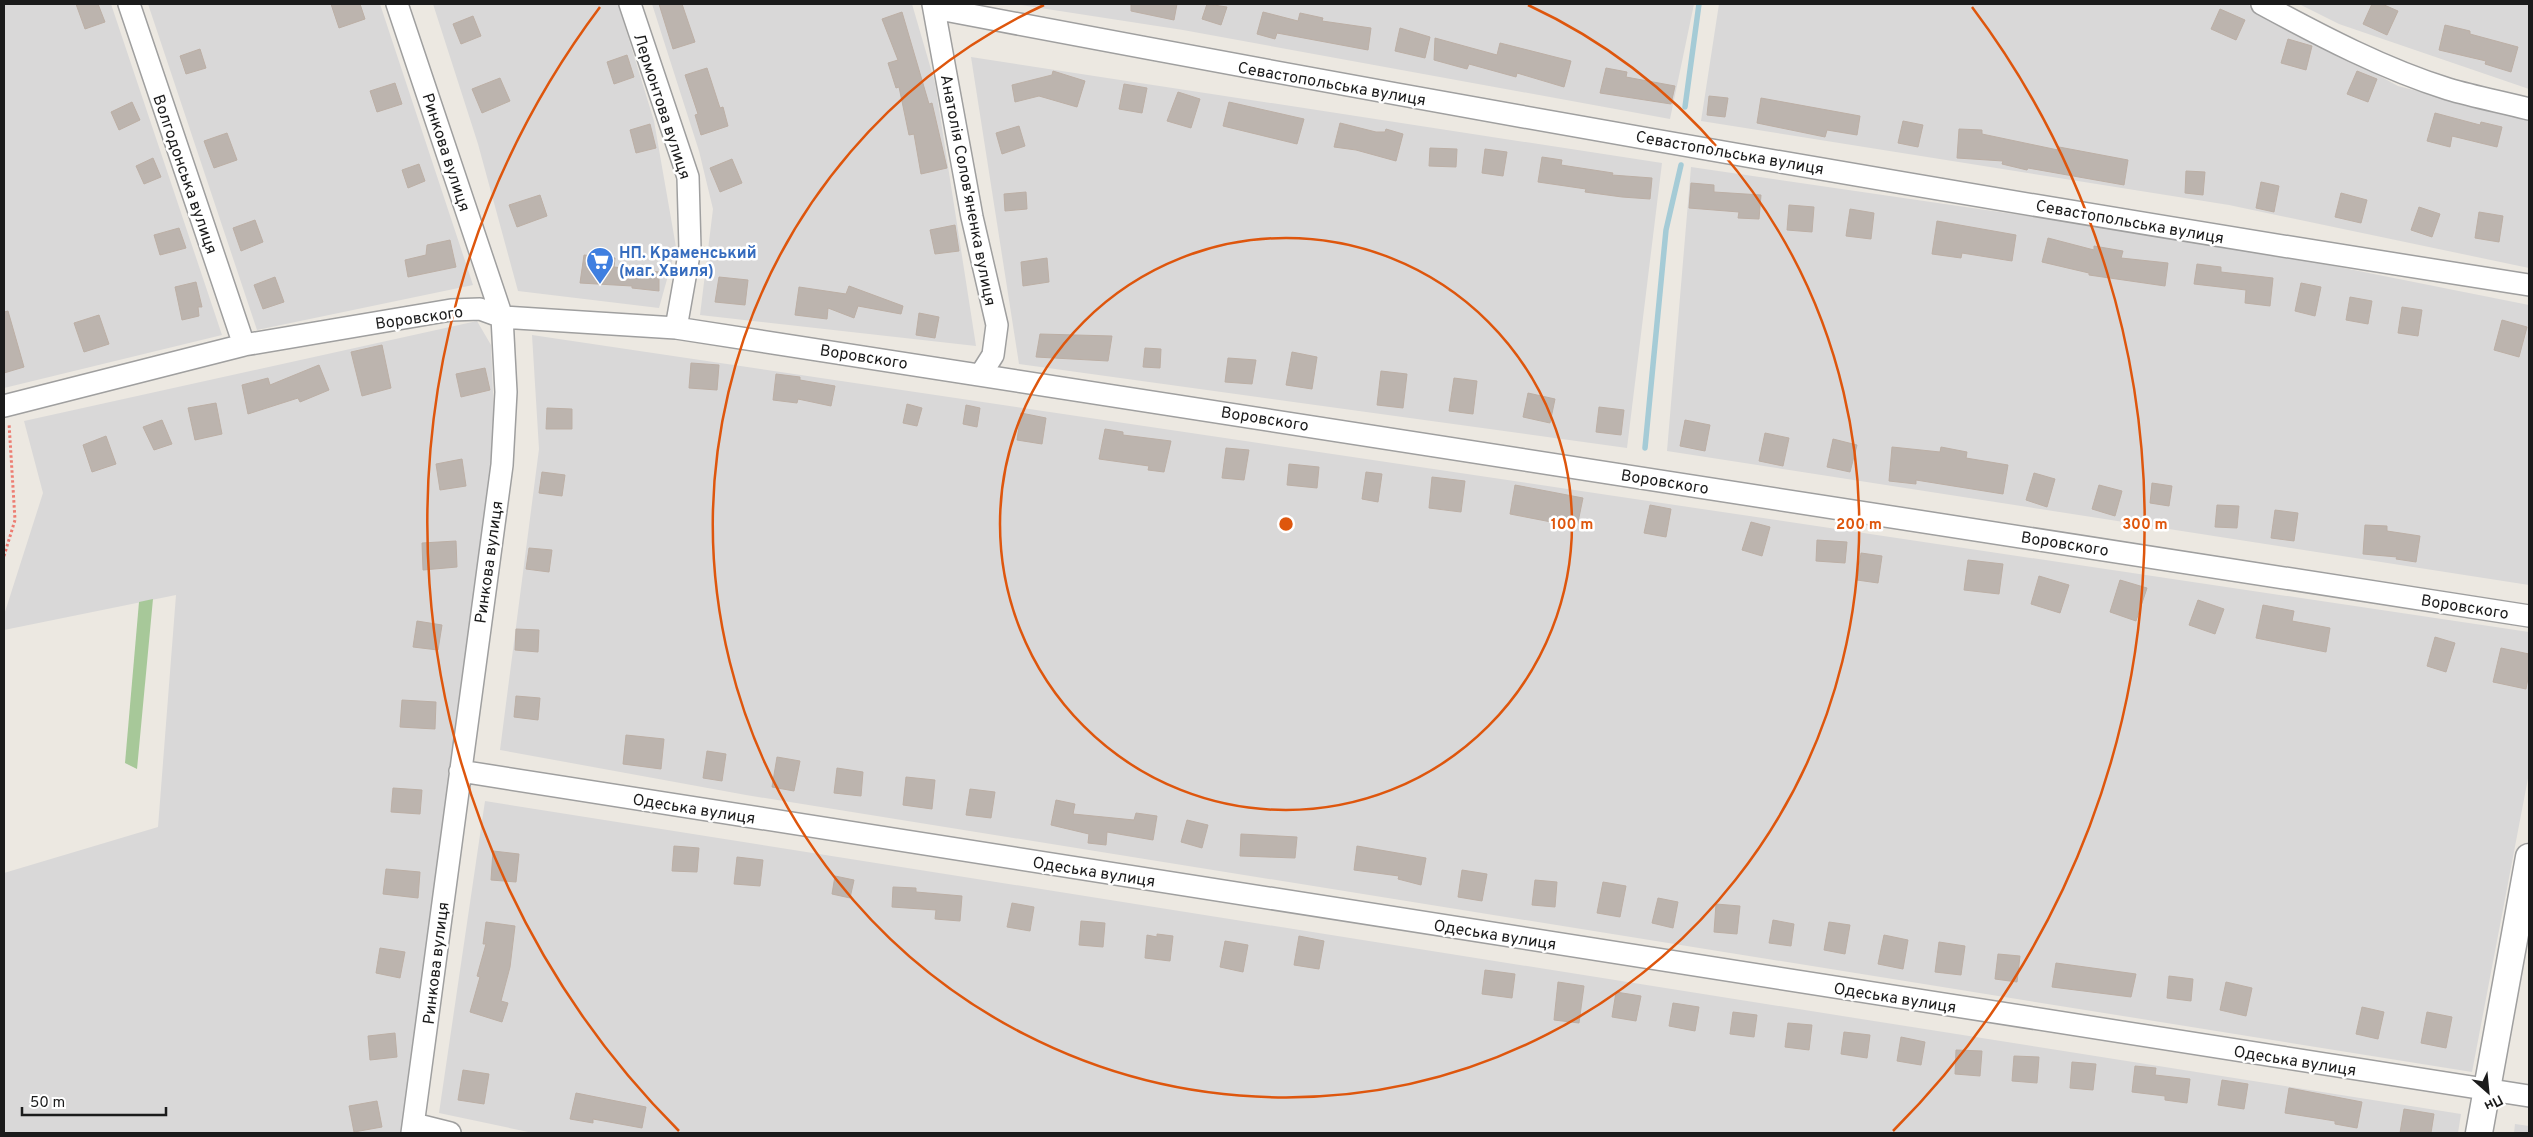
<svg xmlns="http://www.w3.org/2000/svg" width="2533" height="1137" font-family="Overpass,sans-serif">
  <style>
    .residential { fill: #d9d8d8 }
    .forest { fill: #a7c899 }
    .lines { fill: none; stroke-linecap: round; stroke-linejoin: round }
    .stream { stroke: #a5cbd6; stroke-width: 5.5 }
    .building { fill: #bcb4ae; stroke: #bcafa5 }
    .minor-casing { stroke: #9f9f9f; stroke-width: 24 }
    .tertiary-casing { stroke: #9f9f9f; stroke-width: 29 }
    .path { stroke: #ed7c71; stroke-width: 3; stroke-dasharray: 2.5 2.5; stroke-linecap: butt }
    .minor { stroke: #fff; stroke-width: 21 }
    .tertiary { stroke: #fff; stroke-width: 26 }
    .ring { fill: none; stroke: #de560d; stroke-width: 2.5 }
    .labels { text-anchor: middle; stroke-width: 5; stroke-linejoin: round; paint-order: stroke }
    .street-label { font-size: 16px; fill: #1b1b1b; stroke: #fff }
    .shop-label { font-size: 16px; font-weight: bold; fill: #366cbe; stroke: #fff; text-anchor: start }
    .centre { fill: #de560d; stroke: #fff; stroke-width: 2.5 }
    .ring-label { font-size: 15px; text-anchor: middle; font-weight: bold; fill: #de560d; stroke: #fff; stroke-width: 5; stroke-linejoin: round; paint-order: stroke }
  </style>
  <rect width="100%" height="100%" fill="#ece8e1"/>
  <path class="residential" d="M4 4H111L222 335 4 388Z
    M148 4H380L473 285 257 330Z
    M433 4H618L654 121 676 247 659 308 518 291 478 144Z
    M652 4H912L935 83 976 346 700 315 713 209 699 151Z
    M1015 4H1694L1670 119 1183 30Z
    M1719 4H2247L2398 86 2529 120V268L2229 205 1701 121Z
    M2299 4H2529V89L2339 24Z
    M971 57 1662 163 1627 448 1019 364Z
    M1691 167 2239 247 2529 305V585L1667 451Z
    M477 321 491 345 495 439 401 1133H4V873L158 827 176 595 4 630V615L43 493 24 421Z
    M532 335 2529 632V773L2472 1072 746 795 500 750 539 449Z
    M485 801 2461 1114 2458 1133H533L439 1113Z
    M2515 1124 2529 1126V1133H2514Z"/>
  <path class="forest" d="M153 599 137 769 125 763 139 602Z"/>
  <g class="lines">
    <path class="stream" d="M1685 107 1699 4
      M1645 448 1666 230 1681 165"/>
  </g>
  <path class="building" d="M76 4H98L105 22 85 29Z
    M331 4H360L365 19 339 28Z
    M659 4H682L695 42 673 49Z
    M1131 4H1177L1174 20 1131 11Z
    M1207 4 1227 7 1221 25 1202 19Z
    M2372 4H2382L2398 11 2387 35 2363 24Z
    M2220 9 2245 20 2236 40 2211 29Z
    M902 12 929 104 932 103 947 168 921 174 914 134 909 135 899 87 896 88 888 63 898 60 882 19Z
    M1263 12 1298 21 1300 13 1323 18 1322 21 1371 28 1368 50 1277 33 1275 39 1257 34Z
    M473 16 481 36 461 44 453 24Z
    M2445 25 2470 31V34L2518 47 2511 72 2485 64 2486 61 2439 50Z
    M1400 28 1430 37 1425 58 1395 51Z
    M1435 38 1497 55 1500 43 1571 61 1564 87 1517 73 1516 77 1469 64 1467 69 1434 60Z
    M2288 39 2312 46 2306 70 2281 63Z
    M200 49 206 68 186 74 180 56Z
    M627 55 634 77 614 84 607 62Z
    M707 68 720 108 723 107 728 126 701 135 695 115 698 114 685 75Z
    M1606 68 1627 72 1626 77 1675 86 1671 104 1600 93Z
    M1053 71 1085 81 1077 107 1039 96 1015 102 1012 85 1052 75Z
    M2357 71 2377 79 2368 102 2347 94Z
    M500 78 510 101 482 113 472 89Z
    M395 83 402 104 377 112 370 91Z
    M1124 84 1147 88 1142 113 1119 109Z
    M1178 92 1200 99 1191 128 1167 121Z
    M1709 96 1728 98 1725 117 1707 115Z
    M1761 98 1860 116 1857 135 1827 130 1825 137 1757 123Z
    M132 102 140 120 119 130 111 112Z
    M1229 102 1304 119 1297 144 1223 126Z
    M2435 113 2480 125 2481 122 2502 127 2497 147 2452 136 2450 147 2427 141Z
    M1903 121 1923 125 1918 147 1898 143Z
    M1340 123 1376 132H1385L1386 129 1403 134 1396 161 1356 150 1334 147Z
    M650 124 656 148 636 153 630 130Z
    M1019 126 1025 146 1002 154 996 133Z
    M1959 129 1982 130V134L2058 150 2059 147 2128 160 2124 185 2028 168 2027 170 2002 164 2003 161 1957 158Z
    M227 133 237 160 214 168 204 141Z
    M1430 148 1457 149 1456 167 1429 166Z
    M1485 149 1507 152 1503 176 1482 173Z
    M1542 157 1562 160 1561 165 1613 173 1612 175 1652 178 1650 199 1622 197 1585 192 1586 189 1538 182Z
    M153 158 161 177 144 184 136 166Z
    M732 159 742 183 720 192 710 168Z
    M419 164 425 181 408 188 402 170Z
    M2186 171 2205 172 2203 195 2185 193Z
    M2261 182 2279 186 2274 212 2256 208Z
    M1691 183 1714 185V192L1761 195 1759 219 1738 218 1739 212 1689 208Z
    M1026 192 1027 209 1005 211 1004 194Z
    M2341 193 2367 200 2361 223 2335 217Z
    M540 195 547 216 517 227 509 205Z
    M1789 205 1814 207 1812 232 1787 230Z
    M2419 207 2440 214 2432 237 2411 230Z
    M1850 209 1874 213 1871 239 1846 236Z
    M2479 212 2503 216 2499 242 2475 238Z
    M255 220 263 242 241 251 233 228Z
    M1937 221 2016 235 2012 261 1962 253 1961 258 1932 254Z
    M955 225 959 251 935 254 930 230Z
    M179 228 186 248 160 255 154 235Z
    M2048 238 2094 250V246L2123 251 2121 258 2168 263 2165 286 2089 275V273L2042 262Z
    M450 240 456 267 408 277 405 260 426 255 427 245Z
    M584 255 615 258 614 267 659 272V291L632 288V286L580 283Z
    M1047 258 1049 282 1023 286 1021 262Z
    M2197 264 2221 267V272L2273 278 2270 306 2245 303 2246 290 2194 284Z
    M275 277 284 302 263 309 254 285Z
    M719 277 748 280 745 305 715 302Z
    M196 282 202 307H198L199 316 182 320 175 287Z
    M2301 283 2321 287 2315 316 2295 311Z
    M849 286 903 306 901 314 858 306 854 318 828 308 827 319 795 315 799 287 846 294Z
    M2350 297 2372 301 2368 324 2346 320Z
    M2402 307 2422 310 2418 336 2398 333Z
    M8 311 24 367 4 373V312Z
    M919 313 939 317 935 338 916 335Z
    M99 315 109 344 84 352 74 323Z
    M2502 320 2527 327 2519 357 2494 350Z
    M1040 334 1112 336 1108 361 1036 357Z
    M382 345 391 388 362 396 351 352Z
    M1145 348 1161 349 1160 368 1143 367Z
    M1292 352 1317 357 1312 389 1286 385Z
    M1228 358 1256 360 1252 384 1225 382Z
    M691 363 719 365 717 390 689 388Z
    M319 365 329 390 300 402 298 398 248 414 242 385 268 378 270 385Z
    M485 368 490 390 461 397 456 374Z
    M1381 371 1407 374 1403 408 1377 405Z
    M776 374 800 377V380L835 386 831 406 798 399 797 403 773 400Z
    M1454 378 1477 381 1473 414 1449 411Z
    M1528 393 1555 399 1550 423 1523 417Z
    M216 403 222 434 195 440 188 408Z
    M907 404 922 408 917 426 903 423Z
    M966 405 980 408 977 427 963 424Z
    M1599 407 1624 410 1621 435 1596 432Z
    M547 408 572 409V429H546Z
    M1021 413 1046 418 1042 444 1017 440Z
    M162 420 172 444 154 450 143 427Z
    M1685 420 1710 425 1705 451 1680 446Z
    M1105 429 1123 432V435L1171 441 1164 472 1148 470 1149 466 1099 459Z
    M1765 433 1789 438 1783 466 1759 461Z
    M106 436 116 464 92 472 83 445Z
    M1833 439 1857 445 1850 472 1827 467Z
    M1892 447 1940 452 1941 447 1967 452 1966 458 2008 465 2003 494 1916 480V484L1889 481Z
    M1226 448 1249 450 1244 480 1222 478Z
    M462 459 466 486 440 490 436 464Z
    M1289 464 1319 467 1317 488 1287 485Z
    M542 472 565 475 562 496 539 493Z
    M1366 472 1382 474 1378 502 1362 499Z
    M2034 473 2055 479 2047 507 2026 500Z
    M1432 477 1465 481 1461 512 1429 508Z
    M2152 483 2172 486 2169 506 2150 503Z
    M1515 485 1583 498 1577 527 1510 514Z
    M2099 485 2122 491 2115 516 2092 509Z
    M1650 505 1671 509 1666 537 1644 533Z
    M2217 505 2239 506 2237 528 2215 527Z
    M2275 510 2298 513 2294 541 2271 538Z
    M1751 522 1770 527 1762 556 1742 550Z
    M2365 525 2387 526V531L2420 536 2416 562 2396 559 2397 557 2363 554Z
    M1817 540 1847 542 1845 563 1816 561Z
    M456 541 457 567 423 570 422 543Z
    M529 548 552 550 549 572 526 569Z
    M1861 553 1882 556 1878 583 1857 580Z
    M1968 560 2003 564 1999 594 1964 590Z
    M2039 576 2069 585 2060 613 2031 604Z
    M2120 580 2147 588 2136 621 2110 612Z
    M2198 600 2224 609 2215 634 2189 625Z
    M2263 605 2294 611 2292 621 2330 628 2326 652 2256 638Z
    M417 621 442 625 438 650 413 647Z
    M516 629 539 630 538 652 515 650Z
    M2435 637 2455 643 2446 672 2427 666Z
    M2501 648 2529 654V673L2526 689 2493 682Z
    M516 696 540 698 538 720 514 717Z
    M402 700 436 702 435 729 400 727Z
    M626 735 664 739 661 769 623 764Z
    M707 751 726 754 722 781 703 778Z
    M777 757 800 761 794 791 772 787Z
    M837 768 863 772 861 796 834 793Z
    M906 777 935 780 932 809 903 805Z
    M393 788 422 790 420 814 391 812Z
    M970 789 995 792 991 818 966 815Z
    M1056 800 1075 804 1073 814 1134 820 1136 813 1157 816 1153 840 1107 832 1106 845 1088 843 1089 834 1051 825Z
    M1187 820 1208 825 1202 848 1181 842Z
    M1241 834 1297 837 1295 858 1240 856Z
    M674 846 699 848 697 872 672 871Z
    M1357 846 1426 858 1421 885 1398 879 1399 876 1354 870Z
    M493 851 519 854 516 882 491 880Z
    M737 857 763 860 760 886 734 884Z
    M386 869 420 872 418 898 383 894Z
    M1462 870 1487 874 1482 901 1458 897Z
    M835 876 854 880 850 898 832 894Z
    M1535 880 1557 882 1555 907 1532 905Z
    M1603 882 1626 886 1620 917 1597 913Z
    M893 887 916 888V892L962 896 960 921 935 919 936 910 892 907Z
    M1658 898 1678 902 1673 928 1652 923Z
    M1012 903 1034 907 1030 931 1007 927Z
    M1716 904 1740 906 1737 934 1714 932Z
    M1773 920 1794 924 1791 946 1769 943Z
    M1081 921 1105 923 1103 947 1079 945Z
    M486 922 515 926 510 967 501 1001 508 1003 502 1022 470 1012 480 977 477 976 486 944H483Z
    M1829 922 1850 925 1845 954 1824 950Z
    M1157 934 1173 936 1170 961 1145 958 1147 935 1157 937Z
    M1884 935 1908 940 1903 969 1878 964Z
    M1299 936 1324 941 1319 969 1294 965Z
    M1225 941 1248 945 1243 972 1220 967Z
    M1939 942 1965 946 1961 975 1935 972Z
    M380 948 405 952 400 978 376 973Z
    M1998 954 2020 956 2017 982 1995 979Z
    M2056 963 2136 974 2131 997 2052 987Z
    M1485 970 1515 974 1512 998 1482 994Z
    M2169 976 2193 979 2191 1001 2167 998Z
    M1558 982 1584 986 1579 1023 1554 1020Z
    M2226 982 2252 988 2246 1016 2220 1010Z
    M1616 992 1641 996 1636 1021 1612 1017Z
    M1673 1003 1699 1007 1695 1031 1669 1026Z
    M2362 1007 2384 1012 2378 1039 2356 1034Z
    M1733 1012 1757 1015 1754 1037 1730 1034Z
    M2427 1012 2452 1017 2446 1048 2421 1043Z
    M1788 1023 1812 1025 1809 1050 1785 1047Z
    M1844 1032 1870 1035 1867 1058 1841 1054Z
    M395 1033 397 1057 370 1060 368 1036Z
    M1901 1037 1925 1042 1921 1065 1897 1061Z
    M1956 1050 1982 1051 1980 1076 1955 1074Z
    M2014 1056 2039 1057 2037 1083 2012 1081Z
    M2072 1062 2096 1064 2093 1090 2070 1088Z
    M2135 1066 2156 1068 2155 1075 2190 1079 2187 1103 2165 1100V1096L2132 1092Z
    M463 1070 489 1074 484 1104 458 1100Z
    M2222 1080 2248 1084 2244 1109 2218 1105Z
    M2289 1088 2362 1102 2357 1128 2335 1124V1121L2285 1113Z
    M576 1093 646 1107 642 1128 593 1119V1123L570 1119Z
    M377 1101 382 1127 354 1132 349 1106Z
    M2404 1109 2434 1114 2431 1133H2400Z"/>
  <g class="lines">
    <defs>
      <path id="minor" d="M129 4 244 345
        M397 4 502 317 506 392 502 465 412 1133
        M630 4 688 177 690 249 676 328
        M933 4 972 217 997 325 993 355 981 374
        M2262 4C2321 36 2384 69 2448 89 2475 97 2502 102 2529 109
        M934 8C1464 109 1996 202 2529 285
        M4 406 244 345 451 310 480 309 502 317 676 328 2529 616
        M460 771 2529 1096
        M414 1124 450 1133"/>
      <path id="tertiary" d="M2479 1133 2529 857"/>
    </defs>
    <use href="#minor" class="minor-casing"/>
    <use href="#tertiary" class="tertiary-casing"/>
    <path class="path" d="M4 556 15 520 9 423"/>
    <use href="#minor" class="minor"/>
    <use href="#tertiary" class="tertiary"/>
  </g>
  <g class="ring">
    <circle cx="1286" cy="524" r="286"/>
    <path d="M1528 5A573 573 0 1 1 1044 5"/>
    <path d="M679 1131A859 859 0 0 1 600 7M1972 7A859 859 0 0 1 1893 1131"/>
  </g>
  <defs>
    <symbol id="supermarket-pin" viewBox="-11 -11 22 30"><path d="M0 17L-7.5 6A9.5 9.5 0 1 1 7.5 6Z" fill="#3f7fe0" stroke="#fff"/><path d="M-6-5.5h2.5l.6 2H6L4.5 2H-2.5L-4.4-4H-6ZM-1.5 3.2a1.3 1.3 0 1 0 .1 0ZM3 3.2a1.3 1.3 0 1 0 .1 0Z" fill="#fff"/></symbol>
  </defs>
  <g fill-rule="evenodd">
    <use href="#supermarket-pin" x="584" y="245" width="32" height="43"/>
  </g>
  <g class="labels">
    <g class="street-label">
      <text transform="translate(1332 83) rotate(10)" y="6">Севастопольська вулиця</text>
      <text transform="translate(663 106) rotate(72)" y="6">Лермонтова вулиця</text>
      <text transform="translate(447 152) rotate(72)" y="6">Ринкова вулиця</text>
      <text transform="translate(1730 152) rotate(10)" y="6">Севастопольська вулиця</text>
      <text transform="translate(186 174) rotate(71)" y="6">Волгодонська вулиця</text>
      <text transform="translate(969 190) rotate(79)" y="6">Анатолія Солов'яненка вулиця</text>
      <text transform="translate(2130 221) rotate(10)" y="6">Севастопольська вулиця</text>
      <text transform="translate(419 317) rotate(-8)" y="6">Воровского</text>
      <text transform="translate(864 356) rotate(9)" y="6">Воровского</text>
      <text transform="translate(1265 418) rotate(9)" y="6">Воровского</text>
      <text transform="translate(1665 481) rotate(9)" y="6">Воровского</text>
      <text transform="translate(2065 543) rotate(9)" y="6">Воровского</text>
      <text transform="translate(488 562) rotate(-82)" y="6">Ринкова вулиця</text>
      <text transform="translate(2465 606) rotate(9)" y="6">Воровского</text>
      <text transform="translate(694 808) rotate(9)" y="6">Одеська вулиця</text>
      <text transform="translate(1094 871) rotate(9)" y="6">Одеська вулиця</text>
      <text transform="translate(1495 934) rotate(9)" y="6">Одеська вулиця</text>
      <text transform="translate(435 963) rotate(-83)" y="6">Ринкова вулиця</text>
      <text transform="translate(1895 997) rotate(9)" y="6">Одеська вулиця</text>
      <text transform="translate(2295 1060) rotate(9)" y="6">Одеська вулиця</text>
    </g>
    <g class="shop-label">
      <text x="619" y="258">НП. Краменський<tspan x="619" dy="18">(маг. Хвиля)</tspan></text>
    </g>
  </g>
  <circle cx="1286" cy="524" r="8" class="centre"/>
  <g class="ring-label">
    <text x="1572" y="529">100 m</text>
    <text x="1859" y="529">200 m</text>
    <text x="2145" y="529">300 m</text>
  </g>
  <rect width="2533" height="1137" fill="none" stroke="#1b1b1b" stroke-width="10"/>
  <g transform="translate(2488 1092) rotate(153)" stroke="#ffffff" stroke-width="4" paint-order="stroke">
  <path d="M0-4L9 19L0 12L-9 19Z" fill="#1b1b1b"/>
  <text y="-8" font-size="14" font-weight="bold" text-anchor="middle" fill="#1b1b1b">Пн</text>
  </g>
  <path d="M22 1107v8h144v-8" fill="none" stroke="#1b1b1b" stroke-width="2.5"/>
  <text x="30" y="1107" font-size="15" fill="#1b1b1b" stroke="#ffffff" stroke-width="4" paint-order="stroke">50 m</text>
</svg>
